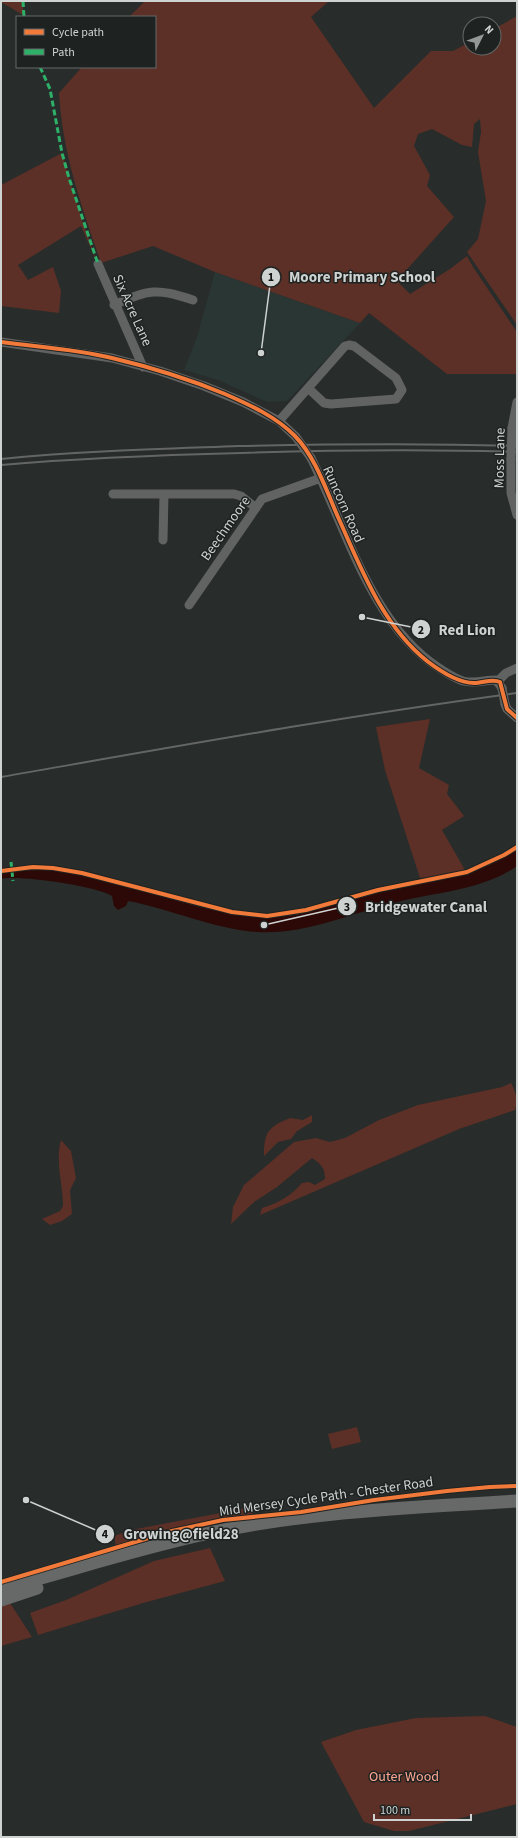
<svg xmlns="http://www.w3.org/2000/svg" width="518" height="1838" font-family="'Source Sans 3',sans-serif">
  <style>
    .built { fill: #2a3634 }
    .green { fill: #5c3026 }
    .water { fill: #2c0906 }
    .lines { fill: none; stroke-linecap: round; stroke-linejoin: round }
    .canal { stroke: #2c0906; stroke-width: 7 }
    .minor { stroke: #616262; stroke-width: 9 }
    .highway { stroke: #676868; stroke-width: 13 }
    .rail { stroke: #646666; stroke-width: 2 }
    .minor-bridge { stroke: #616262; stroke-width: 9 }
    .quiet { stroke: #2db169; stroke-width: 3; stroke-dasharray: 6 3; stroke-linecap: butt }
    .cycleway-casing { stroke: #1e2322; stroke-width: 6 }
    .cycleway { stroke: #f17a3a; stroke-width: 4 }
    .labels { text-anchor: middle; stroke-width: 3; stroke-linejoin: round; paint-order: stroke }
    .street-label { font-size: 14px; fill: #ced2d1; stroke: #1e2322 }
    .park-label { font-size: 14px; fill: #ffa691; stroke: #1e2322 }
    .leader { fill: none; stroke: #ced2d1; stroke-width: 1.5 }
    .callout-dot { fill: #ced2d1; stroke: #1e2322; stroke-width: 1.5 }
    .mark-label { font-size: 12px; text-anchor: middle; font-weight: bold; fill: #111 }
    .callout-label { font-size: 15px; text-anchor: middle; font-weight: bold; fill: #ced2d1; stroke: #1e2322; stroke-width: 3; stroke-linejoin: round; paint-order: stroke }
  </style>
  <rect width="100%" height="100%" fill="#282c2b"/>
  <path class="built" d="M215 272 360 323 287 401 267 402 218 380 184 370 197 337Z"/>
  <path class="green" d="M1 1H23V15L1 2Z
    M142 1H329L311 17 374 108 431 51H453L470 42V48H494V29L517 16V325L467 252 478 239 486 201 478 152 481 132 480 119 474 124 472 147 462 145 432 129 418 134 414 146 430 175 427 186 454 217 401 276 399 283 410 294 450 269 467 256 473 267 517 332V374H447L369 313 360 323 215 272 153 246 101 263C81 204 63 156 59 93L82 67H155V17H129L144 2Z
    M62 153 82 220 98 264 81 226 18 265 28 280 53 267 61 291 59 313 1 306V185Z
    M430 719 419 768 449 785 447 794 464 816 442 830 465 870 447 875 420 878 385 770 376 727Z
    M511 1083C516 1092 518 1100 515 1110L459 1129 260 1215 262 1208C277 1204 292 1195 302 1183L309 1182 315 1185 325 1179C325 1168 321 1164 312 1158L277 1187 254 1202 231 1224 233 1207 244 1185 294 1142 316 1138 330 1142 345 1138 379 1120 418 1105 502 1087Z
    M312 1115V1122L297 1131 291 1139 278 1142 264 1156C264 1132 268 1127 290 1118L303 1120Z
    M61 1140 71 1151 76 1178 70 1190 72 1214 62 1221 50 1225 42 1219 60 1211 63 1206C63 1184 55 1162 61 1140Z
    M357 1427 361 1442 332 1449 328 1434Z
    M252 1507 254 1520H238L192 1527 145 1541 133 1543 121 1549 116 1546 114 1536 131 1530Z
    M210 1548 225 1581 143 1603 38 1635 30 1613 66 1600 154 1561Z
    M10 1603 32 1637 1 1646V1605Z
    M485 1716 517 1727V1804L409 1831H394L364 1822 321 1742 356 1730 416 1718Z"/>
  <path class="water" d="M517 850V866C481 891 434 892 393 903 349 914 304 935 257 932 213 929 171 909 128 901L126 906 118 910 114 906 112 896C97 886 29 877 11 878V872C30 870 49 869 68 872 144 884 219 926 297 915L415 883 460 876 490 865Z"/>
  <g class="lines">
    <path class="canal" d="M1 875 19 874"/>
    <path class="minor" d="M98 264 143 367
      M114 305C151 289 155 288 193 300
      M1 342 112 358 160 371 204 386 243 402 279 421 296 437
      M279 421 345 346 349 345 354 346 396 378 402 390 396 399 331 404 324 403 308 388
      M512 428 517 402
      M311 458C346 528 371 624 439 668 447 673 454 678 463 681 475 684 485 680 496 680L502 688
      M511 459V493L517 515
      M113 494H234L241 496 256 508
      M163 540 164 494
      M189 605 262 499 321 478
      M498 681 506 673 517 668
      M505 704 507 709 517 718"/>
    <path class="highway" d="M1 1589C69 1571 136 1549 205 1534 307 1511 413 1508 517 1501
      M1 1600 37 1588"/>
    <path class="rail" d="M1 459C80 451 160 449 239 446 332 444 424 443 517 446
      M1 465C81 458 162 455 242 453 334 450 425 449 517 452
      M1 777C173 747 344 716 517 693"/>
    <path class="minor-bridge" d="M296 437 311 458
      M511 459 512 428
      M502 688 505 704"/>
    <path class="quiet" d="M23 1 24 17
      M40 67 50 89 62 153 69 178 98 264
      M11 862 13 881"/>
    <defs>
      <path id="cycleway" d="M1 342C38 347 76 349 112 358 150 367 189 379 225 394 250 405 275 416 295 436 316 458 326 490 338 517 361 568 382 625 427 661 440 671 458 683 474 683 483 683 492 678 500 682L507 709 517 718
        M1 871 33 867 53 868 82 873 232 912 267 916 306 910 378 890 467 872 504 855 517 847
        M1 1582 172 1531 223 1520 301 1512 374 1500 447 1491 490 1487 517 1486"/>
    </defs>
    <use href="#cycleway" class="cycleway-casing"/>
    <use href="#cycleway" class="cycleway"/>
  </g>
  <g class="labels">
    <g class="street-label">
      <text transform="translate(133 310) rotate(66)" y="5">Six Acre Lane</text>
      <text transform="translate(499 458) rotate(-89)" y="5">Moss Lane</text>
      <text transform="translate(344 504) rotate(66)" y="5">Runcorn Road</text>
      <text transform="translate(225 528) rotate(-55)" y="5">Beechmoore</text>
      <text transform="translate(326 1496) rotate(-8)" y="5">Mid Mersey Cycle Path - Chester Road</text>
    </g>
    <g class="park-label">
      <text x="404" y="1781">Outer Wood</text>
    </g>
  </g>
  <path class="leader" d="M261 353L271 277M362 617L421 629M264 925L347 906M26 1500L105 1534"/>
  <g class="callout-dot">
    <circle cx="261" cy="353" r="4"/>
    <circle cx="362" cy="617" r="4"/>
    <circle cx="264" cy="925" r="4"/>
    <circle cx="26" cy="1500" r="4"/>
    <circle cx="271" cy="277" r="10"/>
    <circle cx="421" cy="629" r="10"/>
    <circle cx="347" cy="906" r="10"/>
    <circle cx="105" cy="1534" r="10"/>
  </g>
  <g class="mark-label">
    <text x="271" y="281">1</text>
    <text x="421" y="634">2</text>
    <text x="347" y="911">3</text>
    <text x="105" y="1538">4</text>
  </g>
  <g class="callout-label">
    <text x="362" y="282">Moore Primary School</text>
    <text x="467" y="635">Red Lion</text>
    <text x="426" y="912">Bridgewater Canal</text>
    <text x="181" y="1539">Growing@field28</text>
  </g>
  <rect width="518" height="1838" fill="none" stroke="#ced2d1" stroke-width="4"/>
  <rect x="16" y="16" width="140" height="52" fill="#1e2322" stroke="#646968"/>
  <rect x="24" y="29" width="20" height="6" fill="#f17a3a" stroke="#646968"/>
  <text x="52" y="36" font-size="12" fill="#ced2d1">Cycle path</text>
  <rect x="24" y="49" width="20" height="6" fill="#2db169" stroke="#646968"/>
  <text x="52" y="56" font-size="12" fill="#ced2d1">Path</text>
  <g transform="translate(482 36) rotate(48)"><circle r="19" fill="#1e2322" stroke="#646968"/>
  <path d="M0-3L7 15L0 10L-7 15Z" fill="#949897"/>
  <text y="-6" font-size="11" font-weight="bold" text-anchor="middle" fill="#ced2d1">N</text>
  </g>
  <path d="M374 1814v6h97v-6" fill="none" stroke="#ced2d1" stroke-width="2"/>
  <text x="380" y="1814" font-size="12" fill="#ced2d1" stroke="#1e2322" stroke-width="3" paint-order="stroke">100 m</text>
</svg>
